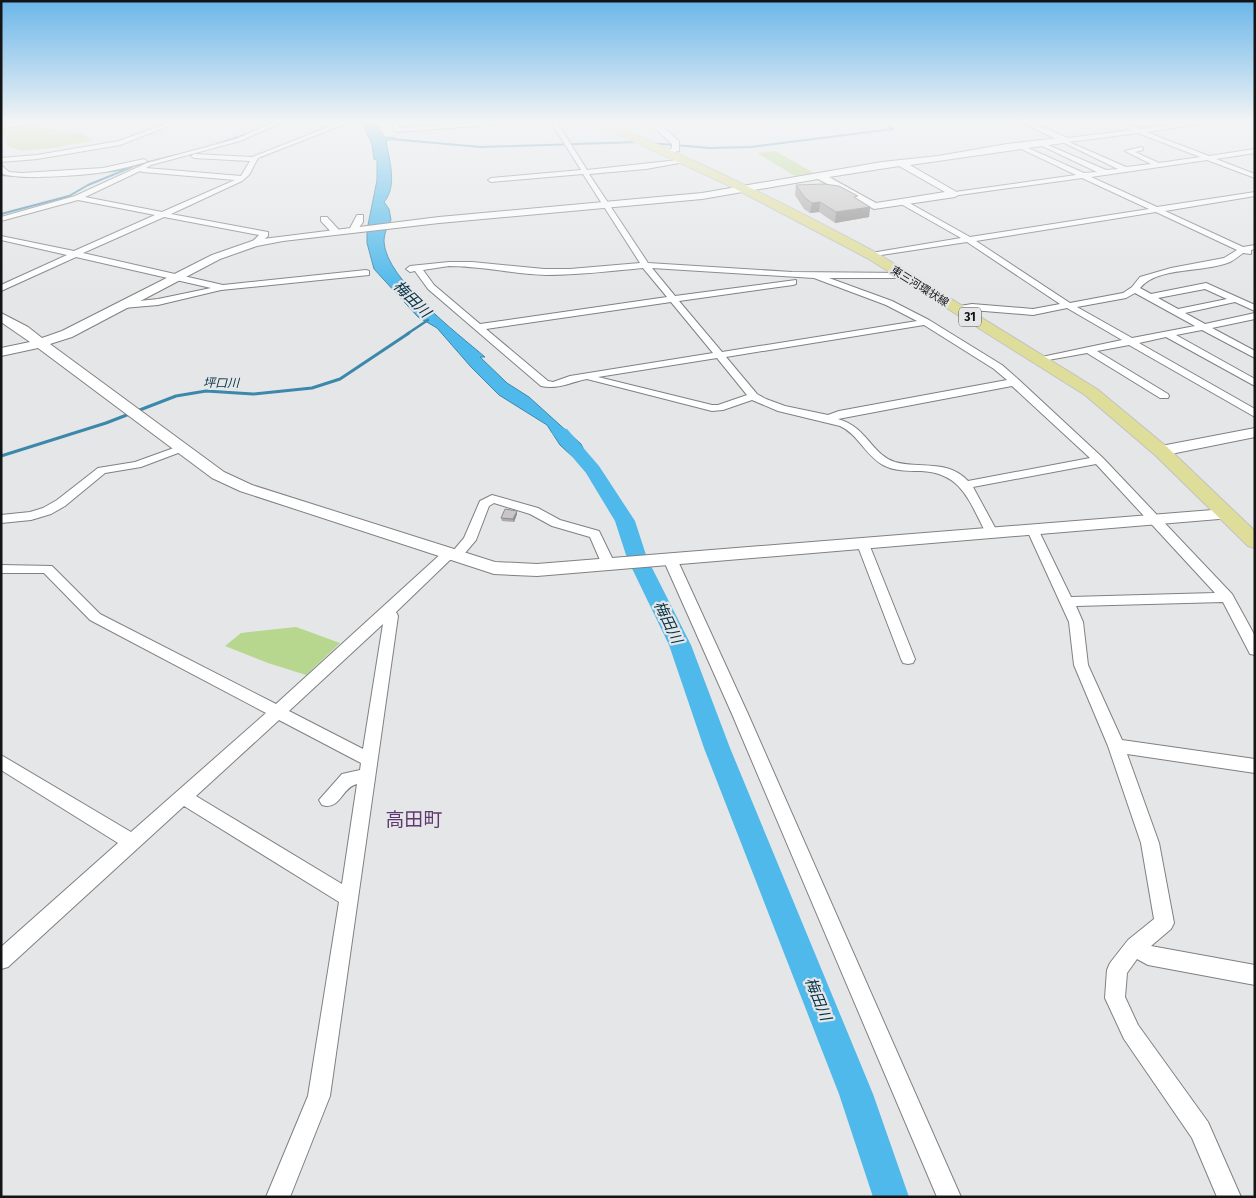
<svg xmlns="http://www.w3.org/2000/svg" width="1256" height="1198" font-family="'Fira Sans','Noto Sans JP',sans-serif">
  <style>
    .green { fill: #b7d78f }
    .water { fill: #4eb9ea; stroke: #3c88aa }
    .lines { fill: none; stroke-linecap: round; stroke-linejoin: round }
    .stream-far2 { stroke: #3c88aa; stroke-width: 2 }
    .stream-far1 { stroke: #3c88aa; stroke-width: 2.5 }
    .stream { stroke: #3c88aa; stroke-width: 3 }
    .river { fill: #4eb9ea; fill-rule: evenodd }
    .street-casing { stroke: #7f8183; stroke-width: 2 }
    .secondary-casing { stroke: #7f8183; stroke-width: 2 }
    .primary-casing { stroke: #c2c2c2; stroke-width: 2 }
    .street { fill: #fff; fill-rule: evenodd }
    .secondary { fill: #fff; fill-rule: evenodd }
    .primary { fill: #dfdd9a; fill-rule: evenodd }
    .wall { fill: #adaaab }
    .shaded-wall { fill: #8d8b8b }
    .building { fill: #c9c6c7; stroke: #8d8b8b }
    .labels { text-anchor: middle; stroke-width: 4.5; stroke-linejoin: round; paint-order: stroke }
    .far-street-label { font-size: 11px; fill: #131415; stroke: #e4e6e8 }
    .shield { fill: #e4e6e8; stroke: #525354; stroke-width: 1 }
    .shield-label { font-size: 12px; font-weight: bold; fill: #131415 }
    .far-water-label { font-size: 12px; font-style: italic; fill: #002f43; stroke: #e4e6e8 }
    .water-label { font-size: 15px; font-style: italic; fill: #002f43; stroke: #e4e6e8 }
    .near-quarter-label { font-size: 19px; fill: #60376e; stroke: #e4e6e8 }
  </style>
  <rect width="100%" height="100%" fill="#e4e6e8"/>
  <path class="green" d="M1 122 84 134 91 141 52 148 21 151 6 145V137L1 135Z
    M775 151 777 152 814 173 795 176 757 153Z
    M296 627 340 643 306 675 268 663 225 646 241 633Z"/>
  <path class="water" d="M362 122C375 122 378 125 384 137L396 138 386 141C389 159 398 186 384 202L389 209 391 220C387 228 384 233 384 242 386 279 457 333 485 357H480L507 383 529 397 581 444 585 452 573 457 560 445 547 425 499 395 471 367 437 328 418 317 374 269 367 243V230L377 180V160L374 159 372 144Z"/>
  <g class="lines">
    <path class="stream-far2" d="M264 127 273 122
      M391 139 481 147 638 142
      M650 143 710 148 751 147 893 129 881 122
      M217 144 253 132
      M93 173 114 171 176 155
      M1 175 31 177
      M1 214 69 196 88 185 132 167"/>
    <path class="stream-far1" d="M407 334 428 320"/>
    <path class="stream" d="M1 456 106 423 176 396 206 391 253 394 312 388 340 379 409 333"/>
    <path class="river" d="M561 428 567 429 599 466 635 521 647 558 691 645 730 748 873 1094 909 1197H873L839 1094 704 748 669 645 627 558 615 521 586 473 552 433 555 429Z"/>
    <defs>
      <path id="street" d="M24 122H49L1 128V124Z
        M170 122H179L120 145 37 159 1 162V158L37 155 119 141Z
        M274 122H283L240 141 151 165 146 168 241 176 250 161 194 158 191 156 194 154 252 157 341 122H350L258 158 249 175 242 181 171 214 268 232V236L258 245 251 243 259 235 164 217 83 253 223 285 366 270 369 271V275L221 290 158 305 123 308 120 307V303L158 299 211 288 76 257 1 291V285L67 255 1 240V236L74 251 155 215 78 200 1 221V217L75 196 147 163 236 139ZM140 171 143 172 235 180 162 212 85 197Z
        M391 122H397L399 128 492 122H527L397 132 394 130Z
        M551 122H557L587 170 687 159 690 161 646 169 589 174 648 263 792 272 906 273 907 275 903 278H829L892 301 929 320 1002 365 1019 380 1103 458 1232 594 1255 636V655L1250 654 1223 602 1076 606 1083 622 1088 665 1122 740 1255 759V773L1127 754 1159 843 1174 923 1171 929 1151 946 1255 965V985L1148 965 1137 959 1127 973 1125 997 1138 1025 1208 1122 1241 1197H1217L1192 1138 1124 1039 1105 998 1107 970 1110 963 1128 940 1154 919 1141 843 1108 746 1074 665 1069 622 1027 530 1029 527H1037L1071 597 1215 593 1096 464 973 487 998 533 992 537 986 533C969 501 962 473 921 471 908 471 894 471 883 465 865 455 858 434 840 426L778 411 752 400 723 410 712 411 587 379C571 382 557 390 541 386L428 289 415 271 410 272 406 269 410 266 449 262H472L544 269H570L640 263 583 174 491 182 488 180 491 178 581 170ZM449 266C482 266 513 274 546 275 578 275 611 271 643 268L667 297 480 324 434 285 423 270ZM652 268 814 278 886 305 917 321 722 352 679 301 793 285 796 284V280L675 296ZM671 302 713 353 570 376 553 382 548 381 486 329ZM924 325 994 369 1007 380 839 411 828 415 785 406 766 399 757 394 726 357ZM717 358 747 395 718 405H712L598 377ZM1012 386 1090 458 968 481C948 459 920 469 895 462 872 455 867 427 838 419Z
        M1021 122H1030L1068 138 1131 130 1113 122H1122L1139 129 1192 122H1210L1146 132 1209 156 1255 149V153L1216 159 1255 174V178L1207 160 1091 177 1157 207 1255 192V196L1165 211 1243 247 1255 245V249L1251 250V254L1243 253C1239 256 1234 260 1230 262 1205 273 1158 266 1140 288L1151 294 1206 283 1255 305V311L1235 302 1185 313 1205 324 1255 313V319L1212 328 1255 351V358L1202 330 1176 335 1255 379V386L1166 337 1139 343 1255 409V417L1129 345 1097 351 1168 394 1169 396 1168 398H1160L1087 353 1037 362V358L1122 340 1067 308 1033 315 972 310 954 311V307L972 304 1033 309 1060 304 967 242 868 257 867 255 871 253 961 238 901 204 900 202 904 200 970 237 1149 209 1082 178 952 196V192H955L1076 175 1015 146 1014 145 1017 143 1084 173 1097 172 1036 143 1041 142 1106 170 1118 169ZM1138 133 1200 157 1159 163 1135 152 1143 150V148L1141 147 1125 151 1151 164 1126 167 1069 142ZM1156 212 1237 250 1224 258 1171 268 1140 277 1132 287 1123 293 1070 303 976 241ZM1205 289 1227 299 1178 309 1158 298ZM1135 293 1195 326 1132 338 1077 307 1126 298Z
        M144 159 147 161 146 162C133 166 119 169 105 172 87 175 14 181 1 173V165L9 172 22 173 103 168Z
        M357 215H363V222L356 232H350L349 230Z
        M321 217H327L339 230V234H333L321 221Z
        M182 445 186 446 188 448 186 450 141 467 105 473 65 506 51 514 31 520 1 523V515L30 512 43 508 57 500 98 468 135 462Z
        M492 495 538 508 560 520 599 531 615 564 613 567H603L590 537 552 526 530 514 494 503 489 506 476 540 460 559H451L396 612 398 616 330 1096 290 1197H266L308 1096 339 902 184 806 8 967 1 969V947L118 843 1 770V755L131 832 266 713 90 620 44 573H1V565L52 566 100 614 276 704 444 551H453L464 538 480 501ZM383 624 363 749 289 711ZM279 720 361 763 360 770 342 774 319 800 322 805C340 811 342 787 357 784L342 884 196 796Z
        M863 540 869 544 915 659 913 663 908 664 903 663 901 659 857 544Z
        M670 555 677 559 748 714 961 1197H937L732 714 663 559Z"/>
      <path id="secondary" d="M648 122H657L679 141V151L666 154 665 152 672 148V144Z
        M1067 137 1071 140 1070 142 910 165 960 194 955 197 874 209 818 179 702 199 439 223 283 241 257 246 220 259 72 337 50 344 224 472 252 485 495 562 537 564 1225 509 1231 510 1233 514 1231 518 537 576 494 574 240 491 212 478 38 348 1 356V348L30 342 1 322V313L28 327 42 338 62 331 212 255 255 240 439 217 702 193 882 162 938 156 1007 144ZM899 166 945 192 876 203 829 177Z
        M1255 428V437L1161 456 1156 454 1153 451 1156 448 1161 446Z"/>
      <path id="primary" d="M592 122C616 122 641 138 663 147 735 179 806 215 875 252L1097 389 1167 447 1255 531V548L1248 546 1155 455 1085 395 867 258 732 187Z"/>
    </defs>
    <use href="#street" class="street-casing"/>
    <use href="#secondary" class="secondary-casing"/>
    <use href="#primary" class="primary-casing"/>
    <use href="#street" class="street"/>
    <use href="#secondary" class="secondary"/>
    <use href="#primary" class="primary"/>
  </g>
  <path class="wall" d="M796 185 858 199 870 207 869 217 835 223 819 212 810 213 804 209 795 195Z
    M517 514 514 522 502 521 501 518Z"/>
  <path class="shaded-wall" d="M820 202 819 212 810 213 812 203Z
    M870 207 869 217 835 223 836 212Z
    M517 511V514L514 522 513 519Z"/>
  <path class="building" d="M824 184 839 186 858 196 854 197 870 207 836 212 820 202 812 203 805 198 796 185Z
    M505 509 517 511 513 519 501 518Z"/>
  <linearGradient id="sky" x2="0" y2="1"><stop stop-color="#6ab6e9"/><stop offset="0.42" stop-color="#f3f4f5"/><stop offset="1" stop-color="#f3f4f5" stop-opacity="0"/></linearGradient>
  <rect width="1256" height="290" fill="url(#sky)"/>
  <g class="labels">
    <g class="far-street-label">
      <text transform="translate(920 286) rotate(32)" y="4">東三河環状線</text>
    </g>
    <rect class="shield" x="959" y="307.5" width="22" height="19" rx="4"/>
    <g class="shield-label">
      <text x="970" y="321">31</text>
    </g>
    <g class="far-water-label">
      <text transform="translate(221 383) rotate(1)" y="4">坪口川</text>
    </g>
    <g class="water-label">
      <text transform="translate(412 299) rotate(45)" y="5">梅田川</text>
      <text transform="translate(668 622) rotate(64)" y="5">梅田川</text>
      <text transform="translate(818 999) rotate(68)" y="5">梅田川</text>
    </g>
    <g class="near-quarter-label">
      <text x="414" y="826">高田町</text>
    </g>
  </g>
  <rect width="1256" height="1198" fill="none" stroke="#131415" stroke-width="5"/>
</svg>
